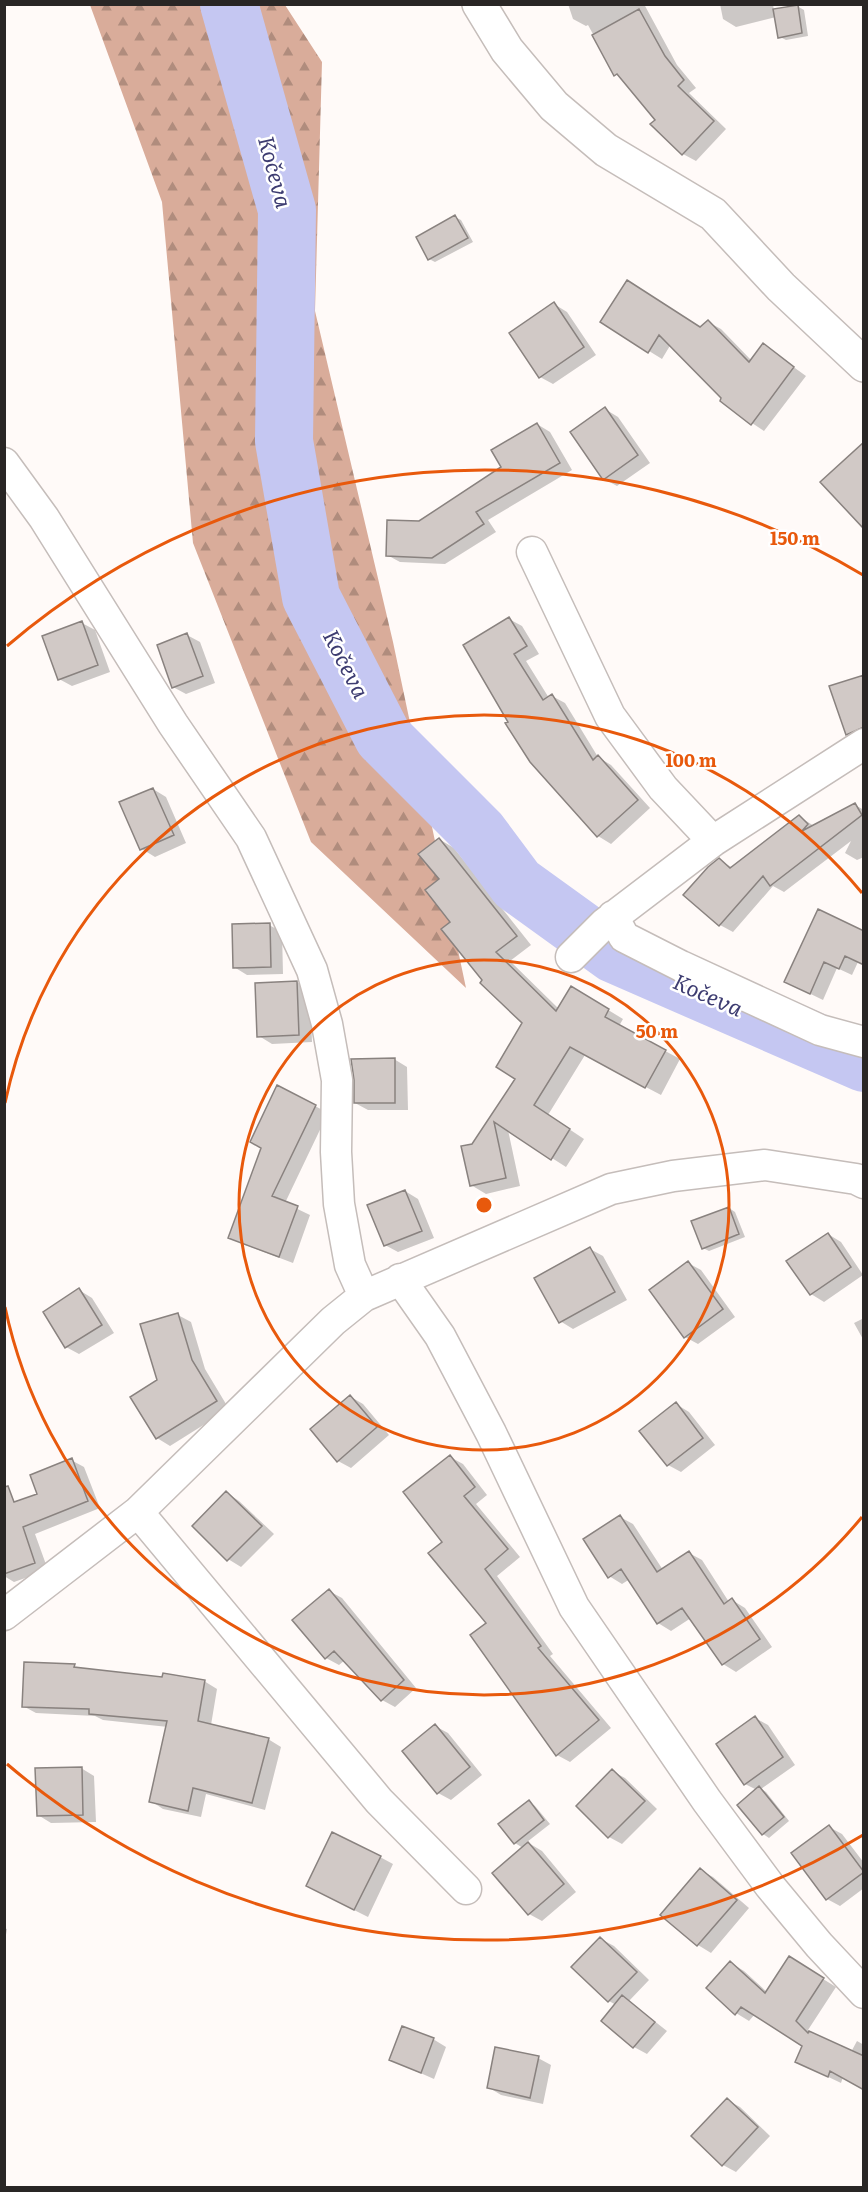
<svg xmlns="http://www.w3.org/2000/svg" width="868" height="2192" font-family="Literata,serif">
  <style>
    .forest { fill: url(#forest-firs) }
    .shadow { fill: #0003 }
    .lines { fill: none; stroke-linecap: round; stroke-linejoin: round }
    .river { stroke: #c5c7f2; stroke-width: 58 }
    .building { fill: #d1c9c6; stroke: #89827f; stroke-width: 1.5 }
    .street-casing { stroke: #c5bdba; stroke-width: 33 }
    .secondary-casing { stroke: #c5bdba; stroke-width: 36 }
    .street { stroke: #fff; stroke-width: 30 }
    .secondary { stroke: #fff; stroke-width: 33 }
    .ring { fill: none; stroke: #e8590c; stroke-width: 3 }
    .labels { text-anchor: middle; stroke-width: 5; stroke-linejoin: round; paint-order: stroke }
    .water-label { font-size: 22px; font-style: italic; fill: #3d3c71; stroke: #fff }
    .centre { fill: #e8590c; stroke: #fff; stroke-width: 3 }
    .ring-label { font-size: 18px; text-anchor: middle; font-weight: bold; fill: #e8590c; stroke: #fff; stroke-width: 5; stroke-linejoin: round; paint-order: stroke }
  </style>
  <defs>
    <pattern id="forest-firs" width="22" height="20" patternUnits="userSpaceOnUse" patternTransform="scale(1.5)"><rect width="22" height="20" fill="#d9ac9a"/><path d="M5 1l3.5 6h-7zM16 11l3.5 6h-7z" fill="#b08c7d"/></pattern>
  </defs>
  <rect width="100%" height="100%" fill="#fffaf8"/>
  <path class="forest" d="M90 5H285L322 62 315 311 393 642 466 988 311 842 193 543 162 202Z"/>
  <path class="shadow" d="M568 4H644L677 65 696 88 689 93 726 129 696 161 683 154 624 79 615 74 588 25 586 26 573 19Z
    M720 4H773L774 11 797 6 804 10 808 36 786 40 780 37 776 17 736 27 723 19Z
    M455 217 461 220 473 242 435 262 429 259Z
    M554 304 567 312 596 355 553 384 540 377Z
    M602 322 701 328 708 322 721 329 752 361 763 345 806 376 764 431 752 423 723 398 671 344 662 359Z
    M605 409 618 417 650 463 617 486 604 479Z
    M537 424 550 432 572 470 488 520 496 532 445 564 400 562 387 555 503 468Z
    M509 619 522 626 539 654 526 661 549 698 552 696 565 703 598 757 611 765 650 808 611 844 598 836 531 761 510 722Z
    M82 623 95 630 110 672 72 686 59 679Z
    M187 635 200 642 215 683 186 694 173 687Z
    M864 676V740L860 742 847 734Z
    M153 789 166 797 186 843 155 857 142 849Z
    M855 805 864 810V857L857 860 845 853 851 841 784 892 773 886 733 932 720 925 719 860 733 868 800 817 814 826Z
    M439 839 454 848 531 945 510 961 559 1009 572 988 623 1019 619 1026 680 1059 661 1095 585 1055 548 1115 584 1139 566 1167 508 1130 520 1186 486 1194 471 1185 473 1145 517 1078 524 1023 484 980 452 922 441 879Z
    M269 925 282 932 283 974 247 975 234 967Z
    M864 932 858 962 852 975 837 968 823 1000 786 982Z
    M297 982 310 990 312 1042 272 1044 259 1036Z
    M394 1059 407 1067 408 1110H368L355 1103Z
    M315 1106 328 1113 285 1203 310 1215 293 1263 243 1244 230 1237Z
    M405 1191 418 1199 434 1238 398 1252 385 1245Z
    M729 1208 735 1212 745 1237 709 1251 703 1248Z
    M828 1234 841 1242 863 1275 824 1302 811 1294Z
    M590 1249 603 1256 627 1300 573 1329 560 1321Z
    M688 1263 701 1270 735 1317 698 1344 685 1337Z
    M79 1290 92 1298 114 1333 79 1354 66 1347Z
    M178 1315 191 1322 205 1369 229 1409 170 1446 157 1438 159 1381Z
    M864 1318V1341L854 1323Z
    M351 1397 363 1404 389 1435 351 1468 338 1461Z
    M676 1404 689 1412 715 1445 681 1472 668 1465Z
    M450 1457 463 1464 487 1495 476 1504 520 1557 497 1576 553 1654 550 1656 611 1728 570 1762 557 1755 489 1623Z
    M71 1460 84 1467 100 1508 35 1534 48 1570 14 1582 4 1576V1507L39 1494Z
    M227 1493 239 1501 274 1534 241 1567 228 1559Z
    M620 1517 633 1524 663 1570 689 1553 702 1560 729 1602 732 1600 745 1608 772 1647 736 1672 723 1664 691 1618 671 1631 658 1623 630 1579 622 1584 609 1576Z
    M329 1591 342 1598 416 1688 395 1707 382 1700 345 1660 339 1665 326 1658Z
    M74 1666 82 1670 204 1681 217 1689 211 1725 268 1739 281 1747 265 1810 206 1794 201 1817 163 1809 151 1801 168 1727 103 1720 95 1716 36 1713 23 1706Z
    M755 1718 768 1725 795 1765 761 1789 766 1792 789 1821 769 1838 763 1834 739 1805 757 1790 745 1784Z
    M435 1726 448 1733 482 1775 451 1800 438 1793 404 1751Z
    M81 1768 94 1776 96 1822 51 1823 38 1815Z
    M612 1771 625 1778 657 1809 622 1844 609 1837 578 1806Z
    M529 1802 535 1806 550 1824 527 1842 542 1851 576 1892 542 1921 529 1914 523 1848 515 1843 500 1825Z
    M829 1827 842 1834 864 1863V1888L840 1906 827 1899Z
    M380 1857 393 1864 368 1917 320 1893Z
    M700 1870 713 1877 749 1908 711 1953 698 1945 662 1914Z
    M4 1928 7 1929 4 1946Z
    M601 1939 614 1946 649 1980 629 2001 667 2031 647 2054 634 2047 603 2021 616 2005 609 2001 573 1967Z
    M731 1963 744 1971 768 1993 802 1966 836 1987 808 2030 814 2035 851 2052 857 2041 864 2045V2089L843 2077 841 2083 797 2062 804 2046 755 2014 749 2021 736 2013Z
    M433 2039 446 2047 434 2079 391 2060Z
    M538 2058 551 2065 543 2104 501 2095 488 2087Z
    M727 2100 740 2107 770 2136 736 2172 723 2165Z"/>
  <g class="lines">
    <path class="river" d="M229 4 287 210 284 441 311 597 383 737 479 833 517 884 614 954 864 1063"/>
  </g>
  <path class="building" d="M798 5 802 33 778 38 773 9Z
    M639 9 665 56 684 80 678 86 714 121 682 155 650 124 655 120 617 74 614 76 592 35Z
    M455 215 468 238 428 260 416 237Z
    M627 280 700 327 708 320 749 362 763 343 794 367 751 425 720 401 721 398 659 335 648 353 600 322Z
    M554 302 584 347 539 378 509 333Z
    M605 407 638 455 603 480 570 432Z
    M537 423 560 463 476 512 484 524 432 558 386 556 387 520 419 521 501 467 491 450Z
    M864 442V529L820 482Z
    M509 617 527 646 514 654 543 700 552 694 593 760 598 755 638 800 597 837 530 762 505 723 508 722 463 645Z
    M82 621 98 665 58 680 42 636Z
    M187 633 203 676 172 688 157 645Z
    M864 675V727L846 735 829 686Z
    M153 788 174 835 140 850 119 802Z
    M855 803 862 815 770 886 763 876 719 926 683 895 708 867 719 858 730 868 799 815 808 824 802 831Z
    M439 838 517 936 496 952 556 1011 571 986 609 1009 605 1017 666 1050 645 1088 570 1047 534 1105 570 1129 551 1160 494 1122 506 1178 470 1186 461 1146 472 1144 515 1079 496 1067 522 1023 480 983 482 980 441 929 450 922 425 890 439 879 418 854Z
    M818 909 864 931V965L845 956 839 969 824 962 810 994 784 982Z
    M270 923 271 967 233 968 232 924Z
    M297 981 299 1035 257 1037 255 983Z
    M395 1058V1103H354V1080L351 1059Z
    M277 1085 316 1105 272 1196 298 1206 279 1257 228 1238 261 1148 250 1142Z
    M405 1190 422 1231 384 1246 367 1205Z
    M729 1207 739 1234 702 1249 691 1221Z
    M828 1233 851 1267 810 1295 786 1261Z
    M590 1247 615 1292 559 1323 534 1278Z
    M688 1261 723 1309 684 1338 649 1290Z
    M79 1288 102 1325 65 1348 43 1312Z
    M178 1313 192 1360 217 1401 156 1439 130 1397 157 1380 140 1324Z
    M350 1395 377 1427 337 1462 310 1429Z
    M676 1402 703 1438 667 1466 639 1431Z
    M450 1455 475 1487 464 1496 508 1549 485 1569 541 1646 538 1648 599 1720 556 1756 470 1635 486 1623 428 1553 442 1542 403 1492Z
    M72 1458 88 1501 23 1527 35 1563 4 1574V1487L8 1486 14 1502 37 1494 30 1475Z
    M226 1491 262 1526 227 1561 192 1526Z
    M620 1515 657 1572 689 1551 724 1604 732 1598 760 1639 722 1665 682 1608 657 1624 621 1569 608 1578 583 1539Z
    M329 1589 404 1680 381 1701 334 1651 325 1659 292 1620Z
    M24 1662 75 1664 74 1667 162 1677 163 1673 205 1680 198 1721 269 1738 252 1803 193 1788 188 1811 149 1802 167 1721 89 1714V1709L22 1707Z
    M755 1716 783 1757 744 1785 716 1744Z
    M435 1724 470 1767 437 1794 402 1751Z
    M82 1767 83 1815 37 1816 35 1768Z
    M612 1769 645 1801 608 1838 576 1806Z
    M759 1786 784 1817 762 1835 737 1805Z
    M529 1800 544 1820 514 1844 498 1824Z
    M829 1825 864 1872 826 1900 791 1853Z
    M332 1832 381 1856 354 1910 306 1886Z
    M528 1842 564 1884 528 1915 492 1873Z
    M700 1868 737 1900 697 1946 660 1915Z
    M600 1937 637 1972 608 2002 571 1967Z
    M789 1956 824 1978 796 2021 808 2033 809 2031 864 2056V2090L830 2071 828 2077 795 2062 802 2046 741 2007 735 2015 706 1988 730 1961 765 1993Z
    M622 1995 655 2022 633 2048 601 2021Z
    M402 2026 434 2038 421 2073 389 2060Z
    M495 2047 539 2056 530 2098 487 2088Z
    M727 2098 758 2127 722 2166 691 2136Z"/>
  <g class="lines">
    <defs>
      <path id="street" d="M4 463 44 518 173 724 251 838 312 970 327 1024 337 1080 336 1152 339 1204 350 1265 364 1296
        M532 552 610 716 663 788 713 841
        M613 916 624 937 681 966 820 1030 864 1042
        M571 957 604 924 713 841 864 744
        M400 1279 440 1336 491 1433 574 1607 707 1801 770 1886 819 1945 864 1993
        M138 1512 379 1801 466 1889
        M4 1615 138 1512 333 1321 364 1296 611 1189 673 1176 765 1165 856 1179 864 1183"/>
      <path id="secondary" d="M479 4 507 50 554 106 606 150 713 214 781 287 864 365"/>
    </defs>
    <use href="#street" class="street-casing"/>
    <use href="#secondary" class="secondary-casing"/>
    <use href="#street" class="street"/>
    <use href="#secondary" class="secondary"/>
  </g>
  <g class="ring">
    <circle cx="484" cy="1205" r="245"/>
    <path d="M862 1517A490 490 0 0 1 5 1307M5 1103A490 490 0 0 1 862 893"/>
    <path d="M863 1835A735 735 0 0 1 7 1764M7 646A735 735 0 0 1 863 575"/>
  </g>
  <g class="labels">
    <g class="water-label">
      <text transform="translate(275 172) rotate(75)" y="8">Kočeva</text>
      <text transform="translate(346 664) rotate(63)" y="8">Kočeva</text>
      <text transform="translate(708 995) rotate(24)" y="8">Kočeva</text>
    </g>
  </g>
  <circle cx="484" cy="1205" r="9" class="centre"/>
  <g class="ring-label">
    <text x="795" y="545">150 m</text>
    <text x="691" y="767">100 m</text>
    <text x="657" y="1038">50 m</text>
  </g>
  <rect width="868" height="2192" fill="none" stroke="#292625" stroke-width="12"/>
</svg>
